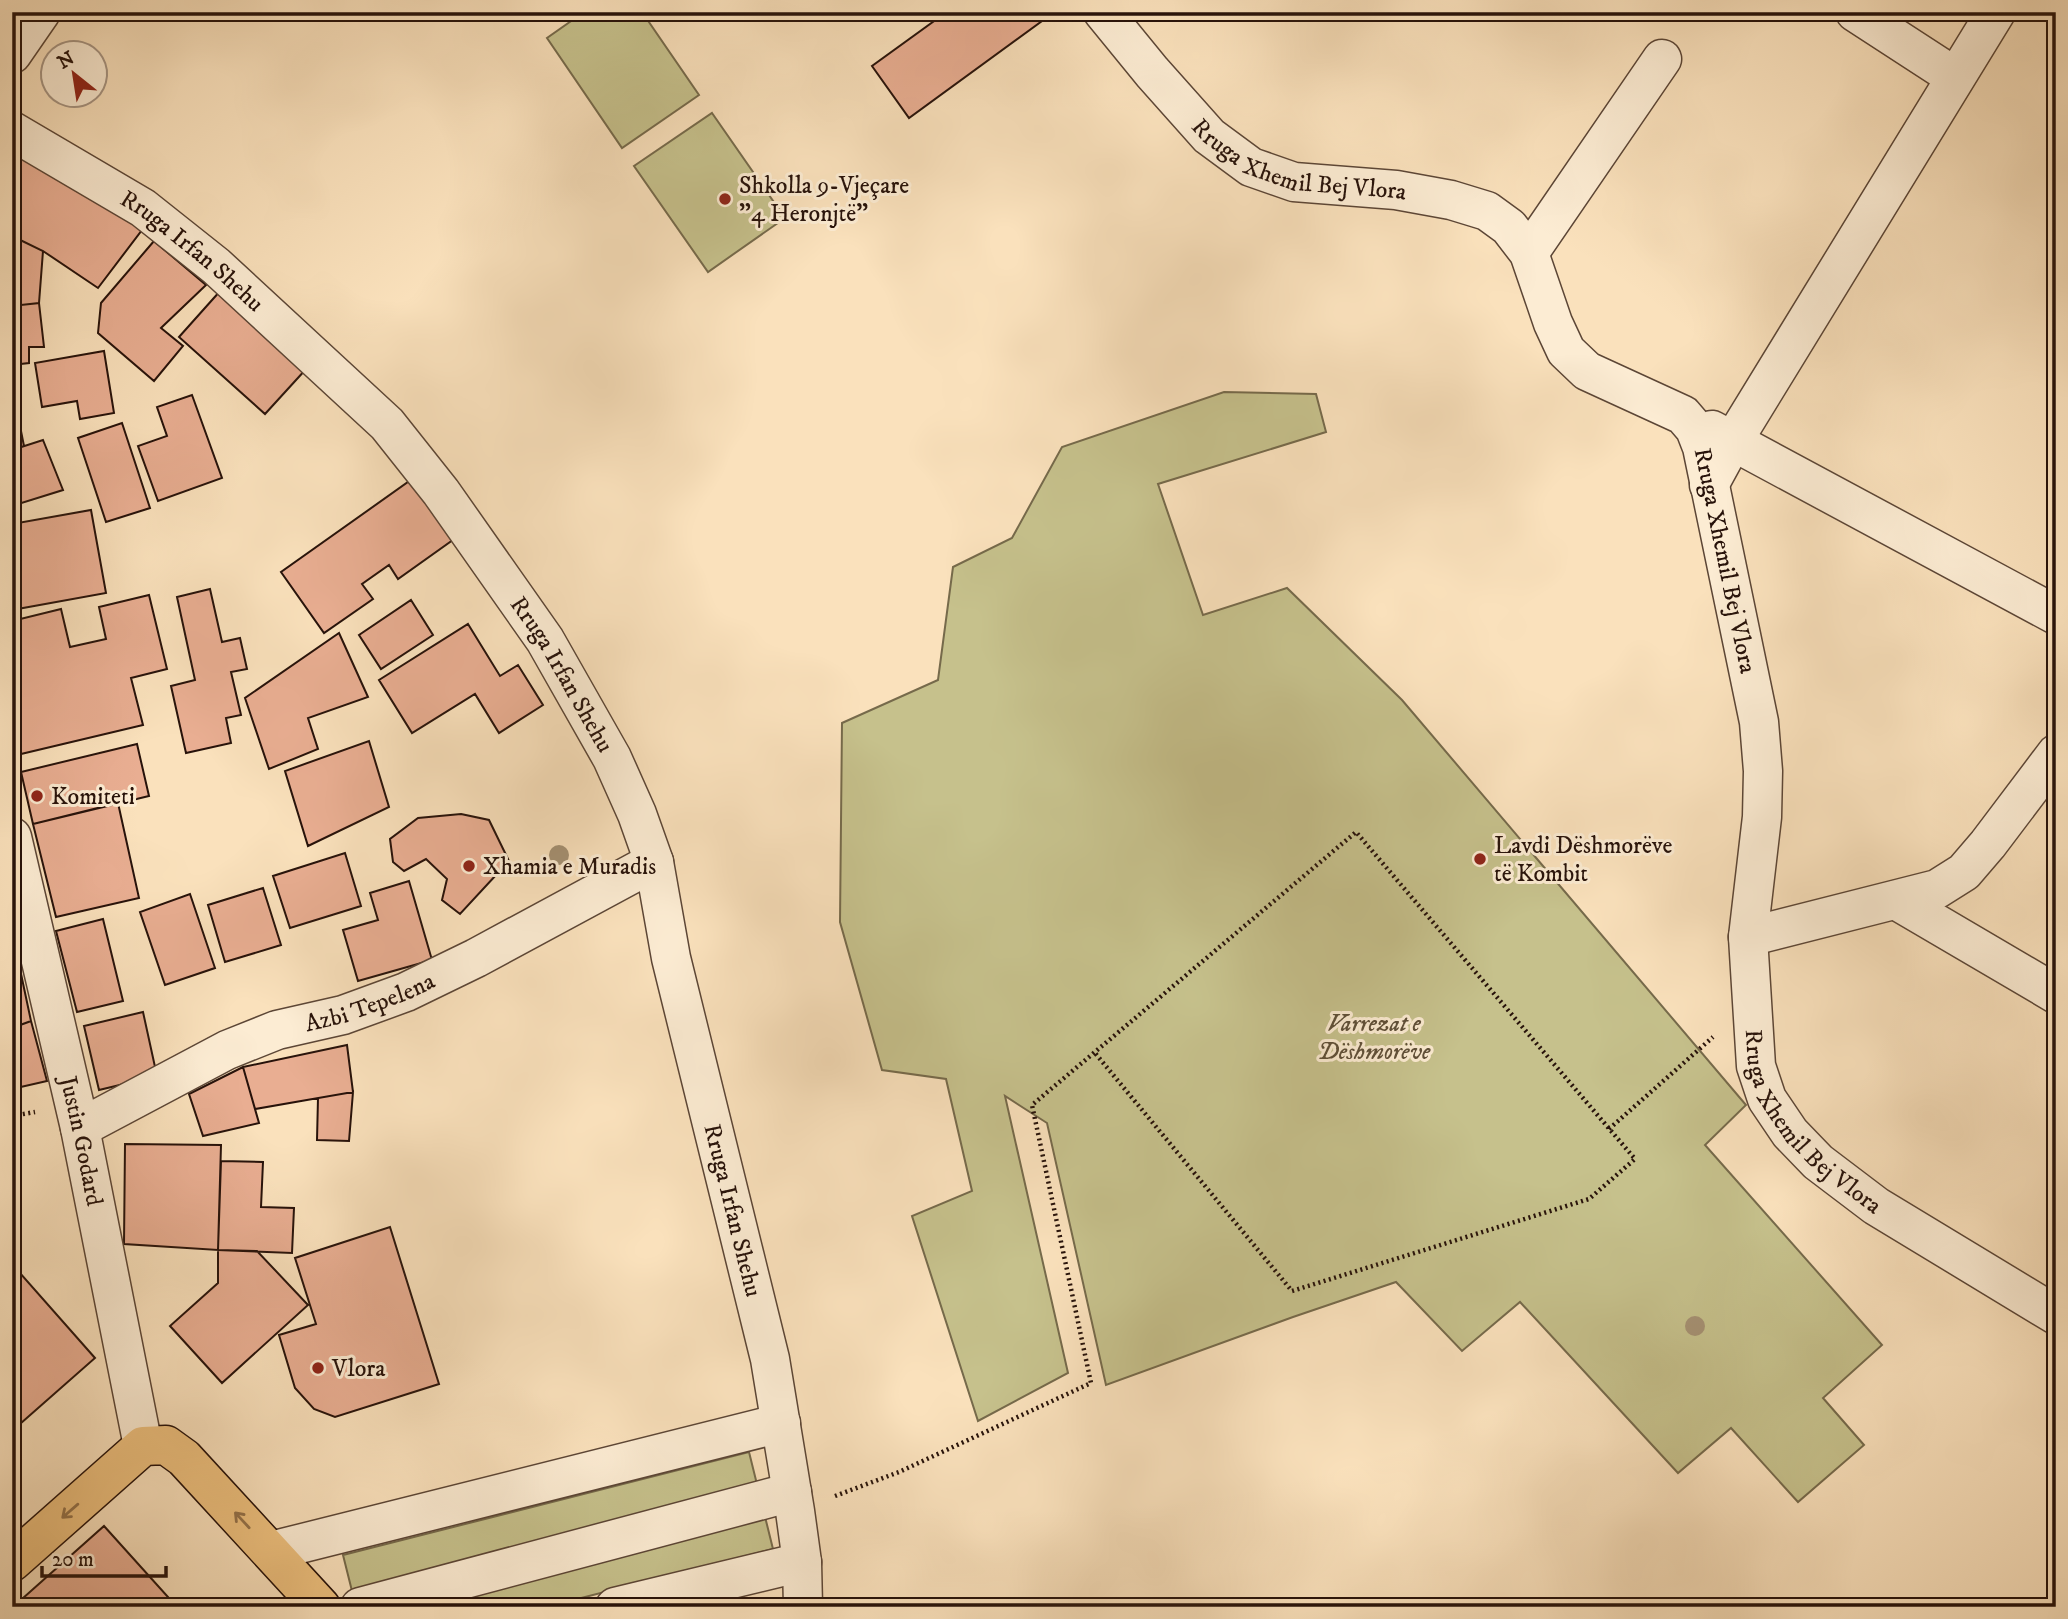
<svg xmlns="http://www.w3.org/2000/svg" width="2068" height="1619" font-family="'IM FELL DW Pica',serif">
  <style>
    .green { fill: #c6c18c; stroke: #766a4b; stroke-width: 2 }
    .building { fill: #e9ae92; stroke: #27120a; stroke-width: 2 }
    .lines { fill: none; stroke-linecap: round; stroke-linejoin: round }
    .minor-casing { stroke: #5c4636; stroke-width: 41 }
    .major-casing { stroke: #27120a; stroke-width: 41 }
    .path { stroke: #27120a; stroke-width: 4.5; stroke-dasharray: 2 3.5; stroke-linecap: butt }
    .minor { stroke: #fcecd3; stroke-width: 38 }
    .major { stroke: #edc07e; stroke-width: 38 }
    .tree { fill: #a59173 }
    .oneway { stroke: #94724a }
    .poi-dot { fill: #8f2418; stroke: #fcecd3; stroke-width: 2.5 }
    .labels { text-anchor: middle; stroke-width: 6; stroke-linejoin: round; paint-order: stroke }
    .street-label { font-size: 24px; fill: #27120a; stroke: #fcecd3 }
    .poi-label { font-size: 24px; fill: #27120a; stroke: #fcecd3; text-anchor: start }
    .park-label { font-size: 24px; font-style: italic; fill: #5f4f38; stroke: #fcecd3 }
  </style>
  <rect width="100%" height="100%" fill="#fae1bc"/>
  <filter id="stains"><feTurbulence type="fractalNoise" baseFrequency=".00286" numOctaves="4"/><feColorMatrix values="0 0 0 0 .2 0 0 0 0 .09 0 0 0 0 .02 0 0 0 .5 -.17"/></filter>
  <radialGradient id="worn" r=".72"><stop offset=".6" stop-color="#630" stop-opacity="0"/><stop offset="1" stop-color="#630" stop-opacity=".3"/></radialGradient>
  <path class="green" d="M584 12H642L699 95 622 148 547 38Z
    M712 113 785 218 708 272 634 166Z
    M1224 392 1316 394 1326 432 1158 484 1203 615 1287 588 1402 700 1746 1105 1705 1145 1882 1345 1823 1398 1864 1445 1798 1502 1731 1428 1678 1473 1520 1302 1462 1351 1396 1282 1293 1317 1106 1385 1047 1123 1005 1096 1068 1373 978 1421 912 1216 972 1191 946 1079 882 1070 840 922 842 723 938 680 953 567 1012 538 1062 447Z
    M749 1452 773 1549 546 1607H356L343 1555Z"/>
  <path class="building" d="M938 12H1053V13L909 118 872 66 941 16Z
    M12 148 145 226 98 288 43 251 12 236Z
    M12 236 43 251 39 303 12 306Z
    M154 241 206 285 161 328 183 346 154 381 98 333 101 303Z
    M221 290 307 368 265 414 179 337Z
    M39 303 44 347H29V363L12 365V306Z
    M104 351 114 413 80 419 77 401 42 407 35 363Z
    M12 386 24 446 12 450Z
    M192 395 222 478 158 501 138 446 167 436 157 407Z
    M122 423 150 508 106 522 78 438Z
    M43 440 63 490 12 506V450Z
    M415 477 457 537 398 579 389 565 362 584 373 599 324 633 281 572Z
    M91 510 106 593 12 610V524Z
    M210 589 222 642 240 638 247 669 231 672 241 715 226 718 231 743 186 753 171 686 195 680 177 597Z
    M149 595 167 669 131 678 143 725 21 754 12 717V621L61 609 70 647 106 639 99 607Z
    M411 600 433 635 381 669 359 635Z
    M468 624 500 676 518 665 543 705 499 733 475 694 412 733 379 680Z
    M339 633 368 697 308 718 318 749 269 769 245 698Z
    M369 741 389 807 308 846 285 771Z
    M137 744 149 796 33 824 21 772Z
    M118 803 139 898 56 917 33 824Z
    M461 814 489 820 509 861 460 914 442 900 447 879 426 859 404 871 393 862 390 839 418 818Z
    M345 853 361 906 290 928 273 876Z
    M409 881 432 960 358 981 343 930 378 920 370 893Z
    M263 888 281 945 225 962 208 905Z
    M190 894 215 968 165 985 140 912Z
    M103 919 123 1001 77 1012 56 931Z
    M17 955 31 1021 12 1028V957Z
    M143 1012 157 1076 99 1090 84 1026Z
    M31 1021 47 1081 12 1089V1028Z
    M347 1045 353 1092 255 1109 243 1067Z
    M243 1067 259 1123 203 1136 189 1094Z
    M353 1092 349 1141 317 1140 318 1098Z
    M125 1144 221 1145 218 1250 124 1244Z
    M221 1161 263 1162 261 1207 294 1208 292 1253 218 1250Z
    M390 1227 439 1384 335 1417 314 1409 295 1388 279 1335 316 1324 295 1258Z
    M218 1250 257 1251 308 1305 222 1383 170 1326 218 1283Z
    M12 1264 95 1358 12 1431Z
    M104 1526 177 1607H13Z"/>
  <g class="lines">
    <defs>
      <g id="minor">
        <path id="s1" d="M1103 12 1152 72 1209 136 1251 167 1294 182 1396 190 1451 200 1487 211 1509 227 1529 253 1553 323 1566 351 1587 371 1683 415 1695 429 1702 447 1759 722 1763 771 1762 817 1748 937 1756 1066 1767 1099 1790 1133 1818 1162 1876 1206 2056 1315"/>
        <path d="M1855 12 1955 77"/>
        <path d="M12 54 41 12"/>
        <path id="s2" d="M12 131 143 208 216 266 387 424 441 492 545 640 612 758 637 814 654 862 671 958 770 1359 795 1511 802 1562 803 1607"/>
        <path d="M1529 253 1662 59"/>
        <path d="M1712 430 2056 615"/>
        <path d="M1709 485 1733 441 1996 12"/>
        <path id="s3" d="M12 837 80 1128 143 1446"/>
        <path d="M1896 900 2056 994"/>
        <path d="M1748 937 1937 889 1964 872 1988 844 2056 754"/>
        <path id="s4" d="M80 1128 227 1050 277 1030 343 1015 406 992 476 958 654 862"/>
        <path d="M271 1551 781 1423"/>
        <path d="M360 1607 792 1492"/>
        <path d="M615 1607 802 1562"/>
      </g>
      <path id="major" d="M12 1562 143 1446 166 1445 184 1458 321 1607"/>
    </defs>
    <use href="#minor" class="minor-casing"/>
    <use href="#major" class="major-casing"/>
    <path class="path" d="M12 1116 35 1112
      M1609 1129 1713 1037
      M835 1496 899 1472 1091 1383 1032 1105 1356 832 1635 1159 1589 1199 1292 1291 1095 1053"/>
    <use href="#minor" class="minor"/>
    <use href="#major" class="major"/>
  </g>
  <g class="tree">
    <circle cx="559" cy="855" r="10"/>
    <circle cx="1695" cy="1326" r="10"/>
  </g>
  <defs><path id="oneway-shaft" d="M-6 0H5M1.5-3L5.5 0L1.5 3" fill="none" stroke-width="1.6" stroke-linecap="round" stroke-linejoin="round" transform="scale(1.75)"/></defs>
  <g class="oneway">
    <use href="#oneway-shaft" transform="translate(70 1511) rotate(139)"/>
    <use href="#oneway-shaft" transform="translate(242 1520) rotate(-133)"/>
  </g>
  <g class="poi-dot">
    <circle cx="725" cy="199" r="7"/>
    <circle cx="37" cy="796" r="7"/>
    <circle cx="1480" cy="859" r="7"/>
    <circle cx="469" cy="866" r="7"/>
    <circle cx="318" cy="1368" r="7"/>
  </g>
  <g class="labels">
    <g class="street-label">
      <text dy="8" stroke="none"><textPath href="#s1" startOffset="259">Rruga Xhemil Bej Vlora</textPath></text>
      <text dy="8" stroke="none"><textPath href="#s2" startOffset="217">Rruga Irfan Shehu</textPath></text>
      <text dy="8" stroke="none"><textPath href="#s1" startOffset="910">Rruga Xhemil Bej Vlora</textPath></text>
      <text dy="8" stroke="none"><textPath href="#s2" startOffset="784">Rruga Irfan Shehu</textPath></text>
      <text dy="8" stroke="none"><textPath href="#s4" startOffset="317">Azbi Tepelena</textPath></text>
      <text dy="8" stroke="none"><textPath href="#s1" startOffset="1498">Rruga Xhemil Bej Vlora</textPath></text>
      <text dy="8" stroke="none"><textPath href="#s3" startOffset="312">Justin Godard</textPath></text>
      <text dy="8" stroke="none"><textPath href="#s2" startOffset="1351">Rruga Irfan Shehu</textPath></text>
    </g>
    <g class="poi-label">
      <text x="739" y="193">Shkolla 9-Vjeçare<tspan x="739" dy="28">"4 Heronjtë"</tspan></text>
      <text x="51" y="804">Komiteti</text>
      <text x="1494" y="853">Lavdi Dëshmorëve<tspan x="1494" dy="28">të Kombit</tspan></text>
      <text x="483" y="874">Xhamia e Muradis</text>
      <text x="332" y="1376">Vlora</text>
    </g>
    <g class="park-label">
      <text x="1374" y="1031">Varrezat e<tspan x="1374" dy="28">Dëshmorëve</tspan></text>
    </g>
  </g>
  <rect width="2068" height="1619" fill="none" stroke="#fae1bc" stroke-width="42"/>
  <rect x="14" y="14" width="2040" height="1591" fill="none" stroke="#27120a" stroke-width="3.5"/>
  <rect x="21" y="21" width="2026" height="1577" fill="none" stroke="#27120a" stroke-width="2"/>
  <g transform="translate(74 74) rotate(330)"><circle r="33" fill="#fcecd3" stroke="#a79583" stroke-width="2"/>
  <path d="M0-5L12 26L0 18L-12 26Z" fill="#8f2418"/>
  <text y="-10" font-size="19" font-weight="bold" text-anchor="middle" fill="#27120a">N</text>
  </g>
  <path d="M42 1566v10h124v-10" fill="none" stroke="#27120a" stroke-width="3.5"/>
  <text x="52" y="1566" font-size="21" fill="#27120a" stroke="#fcecd3" stroke-width="5" paint-order="stroke">20 m</text>
  <rect width="100%" height="100%" filter="url(#stains)"/>
  <rect width="100%" height="100%" fill="url(#worn)"/>
</svg>
